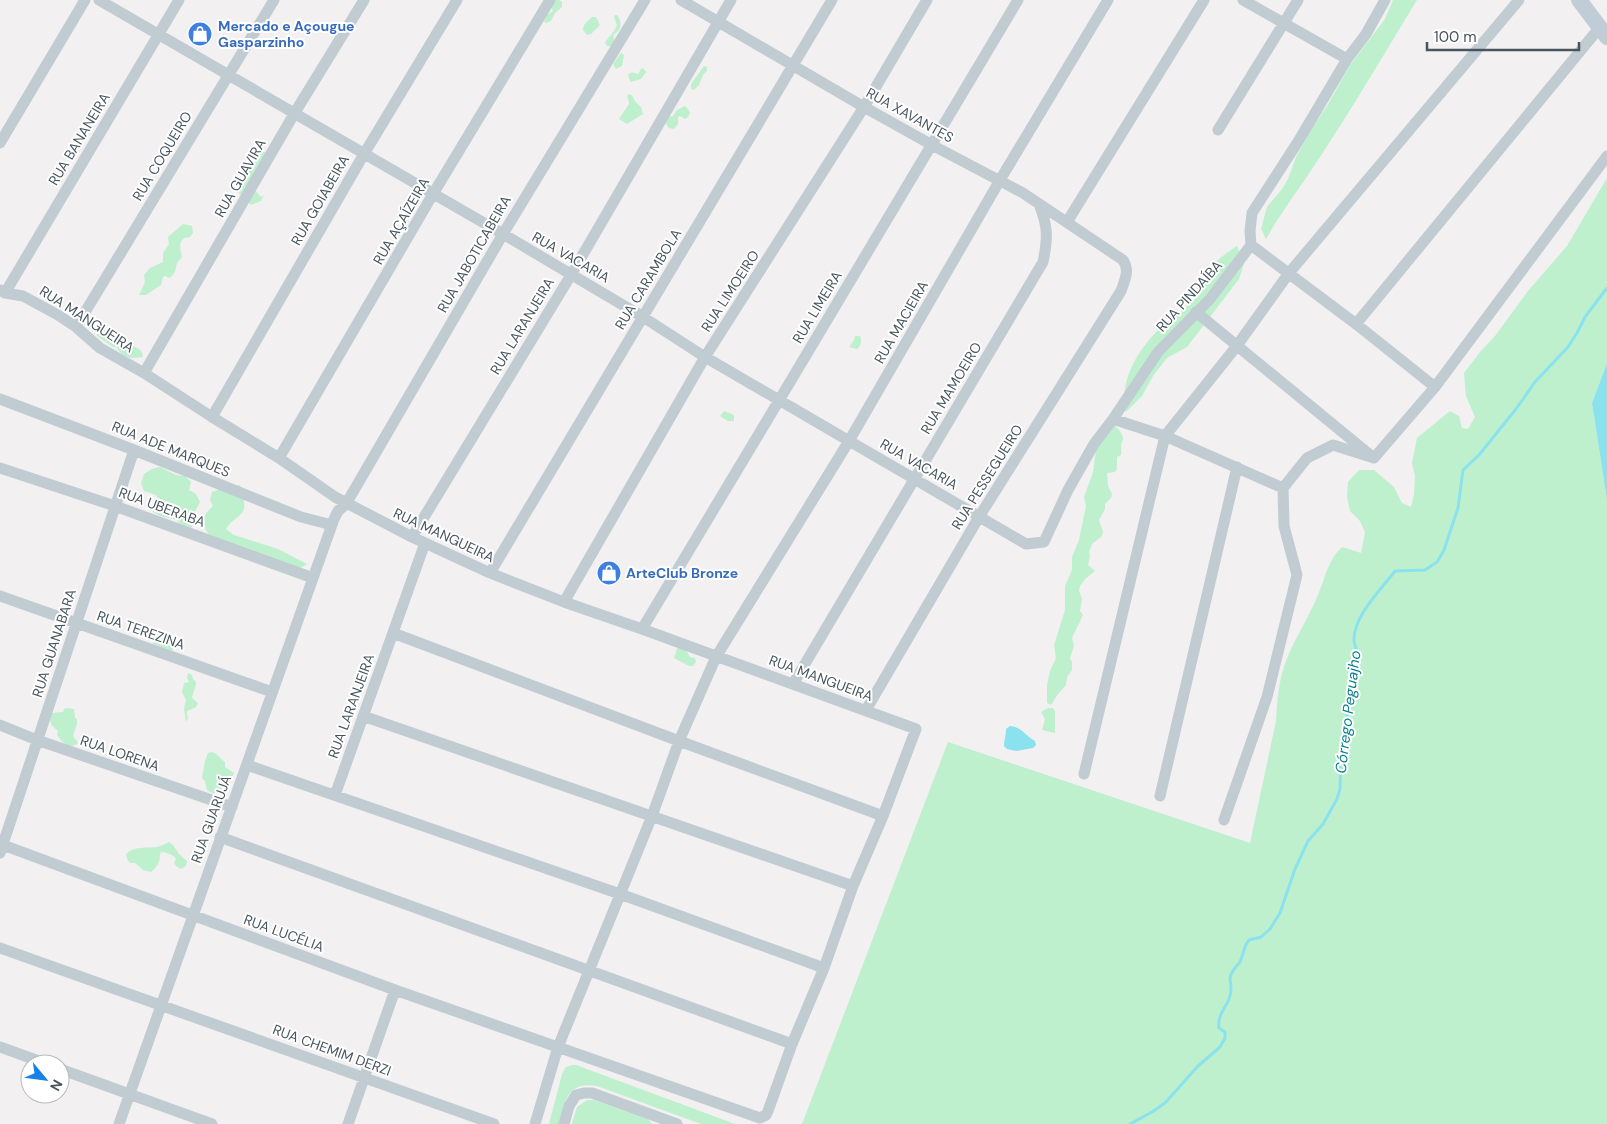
<svg xmlns="http://www.w3.org/2000/svg" width="1607" height="1124" font-family="'DM Sans',sans-serif">
  <style>
    .green { fill: #bef0cd }
    .water { fill: #8ae2ee }
    .lines { fill: none; stroke-linecap: round; stroke-linejoin: round }
    .stream { stroke: #8ae2ee; stroke-width: 3 }
    .street { stroke: #c0cbd2; stroke-width: 11 }
    .secondary { stroke: #c0cdd7; stroke-width: 16 }
    .labels { text-anchor: middle; stroke-width: 4; stroke-linejoin: round; paint-order: stroke }
    .shop-label { font-size: 14px; font-weight: bold; fill: #366cbe; stroke: #fff; text-anchor: start }
    .street-label { font-size: 14px; fill: #47555e; stroke: #fff }
    .water-label { font-size: 15px; font-style: italic; fill: #0b7f8f; stroke: #fff }
  </style>
  <rect width="100%" height="100%" fill="#f2f0f0"/>
  <path class="green" d="M555 0H559L562 2V7L555 13 551 21 546 23 544 21 547 15 553 11 551 6Z
    M1393 0H1417C1384 54 1352 109 1316 163 1300 188 1281 212 1266 239L1261 229 1267 207 1282 189 1288 179 1296 157 1314 125 1327 106 1350 65 1385 19Z
    M615 15H617C623 22 621 31 613 35L615 42 611 46H607L605 43C609 36 614 33 617 25L614 17Z
    M592 17H596L600 25 591 34 587 35 583 30C583 24 588 21 592 17Z
    M621 53 624 55 622 66 616 69 613 64Z
    M704 66 707 67V71L703 75 699 85 694 90 691 89V84Z
    M643 68 646 72 641 79 631 82 630 81 628 75C632 71 634 73 638 74L641 69Z
    M629 94 632 95 635 101 641 107 643 114 627 124 619 119 629 104V102L627 96Z
    M685 106 688 109 690 113 688 117 685 119 680 116 678 117V124L674 129 669 128 666 124 668 117 673 116 677 110Z
    M261 151 268 153 255 190 261 197 264 195 261 201 251 205 239 193 237 189 256 157Z
    M1607 178V363L1592 403 1607 500V1124H802L948 742 1250 843 1276 721C1277 701 1279 679 1286 661 1295 638 1309 617 1318 595 1325 578 1328 560 1342 547L1361 553 1365 532 1360 521 1350 511 1347 497 1348 482 1359 470H1374L1394 487 1402 503 1411 507 1414 495 1415 476 1412 463 1417 438 1450 411 1459 416 1462 428 1468 429 1475 417 1466 396 1464 373 1480 352 1495 336 1528 291 1567 246Z
    M183 224 192 226 193 233 190 237C188 238 185 237 183 239 178 243 181 252 182 257L177 263 175 272 170 278 165 276 163 277 161 285 146 295H139L145 282 144 275 150 268 163 262V253L169 244 168 237Z
    M1237 246 1244 264 1239 279 1187 347 1167 358 1153 376 1142 396 1126 412C1118 380 1140 347 1162 326 1171 317 1191 306 1197 296 1201 291 1201 284 1204 278 1210 264 1225 254 1237 246Z
    M102 329 125 339 126 343 127 342C133 349 142 346 143 357 129 359 124 358 116 347H113L97 336V331Z
    M855 336H860C862 340 861 346 857 349L849 347 854 340Z
    M724 411 734 415V421H728L720 416Z
    M1112 424C1117 427 1122 432 1123 438 1123 442 1121 442 1121 447 1121 450 1122 452 1121 455L1117 457V469L1115 472 1107 473 1108 486 1112 494 1111 498 1105 504V509L1099 520 1103 532 1102 536 1092 544 1089 552 1090 556 1088 565 1095 571 1085 579 1080 586 1079 590 1082 599 1080 611 1083 615 1072 638 1074 646 1070 658 1072 662V670L1067 677 1066 685 1058 694 1051 705 1047 703V685L1050 671 1056 658 1054 645 1065 610V586L1072 570V557L1079 540 1086 506 1084 497 1093 472 1096 449Z
    M160 467 176 475 185 476 191 482 189 490 196 494 200 502 192 517 193 525 190 530 182 529 177 520 160 516 153 512 151 506 157 503 158 500 156 495 144 491 141 483 144 474 152 469Z
    M231 485H240C242 493 248 507 241 514 235 520 231 521 226 529L234 535 278 549 307 564 299 569 211 538C202 525 200 517 213 506L210 500 212 492Z
    M157 632 161 633 174 647 172 651 153 644V640Z
    M678 646 686 650 690 657 695 658 696 662 693 666H689L674 658Z
    M188 673 192 675 193 679 196 682C196 687 193 692 192 698L198 703 196 707 187 711V715L188 718 186 722 184 709 186 700 182 692 184 683 189 682 187 678Z
    M65 708 74 709 75 718 77 719V724L73 736 78 743C68 750 63 743 57 735L58 731C50 725 49 722 51 713L63 712Z
    M1048 708H1053L1055 711V733L1042 730 1045 719 1041 712Z
    M212 752C219 754 220 759 225 762V767L234 773C231 782 222 789 214 794L207 790 205 781 202 778 205 761 208 753Z
    M169 842 173 845 179 854 187 861 186 866 181 869 177 867 174 863 176 859C174 855 166 852 161 852L160 855C160 862 157 867 151 872L143 870 135 863H130L127 859 126 854C133 846 148 848 157 847 161 846 165 844 169 842Z
    M572 1065H576L735 1124H701L597 1086C567 1081 565 1101 559 1124H549L562 1074 566 1067Z
    M587 1100H594L648 1119 652 1124H572L577 1107Z"/>
  <path class="water" d="M1607 363V500L1592 403Z
    M1010 726C1022 727 1025 736 1035 741L1036 745 1033 748 1016 751 1007 749 1004 746C1004 740 1006 736 1006 729Z"/>
  <g class="lines">
    <path class="stream" d="M1130 1124 1152 1112 1165 1103 1198 1066 1220 1047 1225 1038V1032L1219 1028C1217 1016 1225 1009 1229 999 1232 991 1231 986 1230 979 1230 972 1236 967 1240 962 1244 954 1243 947 1249 940L1261 937 1270 929 1280 913 1295 869 1308 841 1323 824 1337 799 1340 789 1341 750 1358 656C1357 651 1355 646 1354 641 1353 616 1381 590 1395 571L1425 570 1437 562 1444 550 1458 508 1463 470 1479 455 1516 409 1535 382 1568 347 1577 333 1585 317 1607 288"/>
    <path class="street" d="M99 0 503 234 643 317 705 357 1026 544 1044 542 1068 490 1094 444 1113 419 1158 352 1210 299 1251 245 1250 231 1252 213 1299 140 1347 59 1366 34 1385 0
      M681 0 864 107 932 145 1023 193 1123 260C1130 271 1125 279 1121 291L979 517 866 710
      M1243 0 1347 59
      M1218 130 1298 0
      M0 143 85 0
      M1067 222 1204 0
      M1251 245 1356 324 1435 387
      M0 290 5 293 23 296 58 315 76 327 100 348 144 373 212 417 279 458 335 497 412 537 490 573 564 602 642 629 916 729 883 816 853 886 824 968 792 1044 768 1111 766 1115 760 1118 395 990 0 844
      M5 293 179 0
      M1196 312 1369 454
      M1356 324 1600 27
      M76 327 274 0
      M144 373 294 114 364 0
      M0 399 134 450 301 517 332 525
      M212 417 364 154 457 0
      M1113 419 1165 436 1283 488 1284 526 1297 575 1267 697 1224 820
      M279 458 433 194 550 0
      M0 468 115 506 313 578
      M1283 488 1307 458 1333 445 1374 458 1435 387 1607 156
      M412 537 571 275 731 0
      M490 573 832 0
      M0 596 272 692
      M564 602 705 357 864 107 927 0
      M642 629C767 419 894 211 1018 0
      M393 633 679 741 883 816
      M793 684 1043 262C1048 238 1048 226 1039 204
      M363 716 853 886
      M0 725 37 740 232 807
      M247 765 620 894 824 968
      M1084 774 1165 436 1236 347 1289 273 1519 0
      M335 795 425 543
      M1160 796 1237 467
      M220 837 792 1044
      M0 853 134 450
      M0 948 494 1124
      M0 1047 47 1064
      M60 1069 212 1124
      M119 1124 334 519 338 511 346 504 503 234 645 0
      M348 1124 395 990
      M535 1124 558 1047 652 816 679 741 716 657 849 441 1000 180 1108 0
      M564 1124 569 1106 576 1095 584 1093H592L677 1124"/>
    <path class="secondary" d="M1579 0 1607 37"/>
  </g>
  <defs>
    <symbol id="shop-disc" viewBox="-11 -11 22 22"><circle r="9.5" fill="#3f7fe0" stroke="#fff"/><path d="M-5-2.5h2.3a2.7 3.5 0 0 1 5.4 0H5L5.5 6h-11ZM-1.5-2.5h3a1.5 2.3 0 0 0-3 0Z" fill="#fff"/></symbol>
  </defs>
  <g fill-rule="evenodd">
    <use href="#shop-disc" x="186" y="20" width="28" height="28"/>
    <use href="#shop-disc" x="595" y="559" width="28" height="28"/>
  </g>
  <g class="labels">
    <g class="shop-label">
      <text x="218" y="31">Mercado e Açougue<tspan x="218" dy="16">Gasparzinho</tspan></text>
      <text x="626" y="578">ArteClub Bronze</text>
    </g>
    <g class="street-label">
      <text transform="translate(910 115) rotate(29)" y="5">RUA XAVANTES</text>
      <text transform="translate(79 139) rotate(-59)" y="5">RUA BANANEIRA</text>
      <text transform="translate(162 156) rotate(-59)" y="5">RUA COQUEIRO</text>
      <text transform="translate(240 178) rotate(-60)" y="5">RUA GUAVIRA</text>
      <text transform="translate(320 200) rotate(-60)" y="5">RUA GOIABEIRA</text>
      <text transform="translate(401 221) rotate(-60)" y="5">RUA AÇAÍZEIRA</text>
      <text transform="translate(474 254) rotate(-60)" y="5">RUA JABOTICABEIRA</text>
      <text transform="translate(571 257) rotate(30)" y="5">RUA VACARIA</text>
      <text transform="translate(648 279) rotate(-59)" y="5">RUA CARAMBOLA</text>
      <text transform="translate(730 291) rotate(-57)" y="5">RUA LIMOEIRO</text>
      <text transform="translate(1189 296) rotate(-48)" y="5">RUA PINDAÍBA</text>
      <text transform="translate(817 307) rotate(-59)" y="5">RUA LIMEIRA</text>
      <text transform="translate(87 319) rotate(33)" y="5">RUA MANGUEIRA</text>
      <text transform="translate(901 322) rotate(-60)" y="5">RUA MACIEIRA</text>
      <text transform="translate(522 326) rotate(-59)" y="5">RUA LARANJEIRA</text>
      <text transform="translate(951 388) rotate(-59)" y="5">RUA MAMOEIRO</text>
      <text transform="translate(171 449) rotate(22)" y="5">RUA ADE MARQUES</text>
      <text transform="translate(919 464) rotate(30)" y="5">RUA VACARIA</text>
      <text transform="translate(987 477) rotate(-58)" y="5">RUA PESSEGUEIRO</text>
      <text transform="translate(162 507) rotate(20)" y="5">RUA UBERABA</text>
      <text transform="translate(444 535) rotate(25)" y="5">RUA MANGUEIRA</text>
      <text transform="translate(141 630) rotate(19)" y="5">RUA TEREZINA</text>
      <text transform="translate(54 643) rotate(-72)" y="5">RUA GUANABARA</text>
      <text transform="translate(821 678) rotate(20)" y="5">RUA MANGUEIRA</text>
      <text transform="translate(351 706) rotate(-70)" y="5">RUA LARANJEIRA</text>
      <text transform="translate(120 753) rotate(19)" y="5">RUA LORENA</text>
      <text transform="translate(211 819) rotate(-70)" y="5">RUA GUARUJÁ</text>
      <text transform="translate(284 933) rotate(20)" y="5">RUA LUCÉLIA</text>
      <text transform="translate(332 1050) rotate(20)" y="5">RUA CHEMIM DERZI</text>
    </g>
    <g class="water-label">
      <text transform="translate(1348 712) rotate(-83)" y="5">Córrego Peguajho</text>
    </g>
  </g>
  <g transform="translate(45 1079) rotate(119)"><circle r="24" fill="#ffffff" stroke="#b5bbbf"/>
  <path d="M0-4L9 19L0 12L-9 19Z" fill="#1582e7"/>
  <text y="-8" font-size="14" font-weight="bold" text-anchor="middle" fill="#47555e">N</text>
  </g>
  <path d="M1427 42v8h152v-8" fill="none" stroke="#47555e" stroke-width="2.5"/>
  <text x="1434" y="42" font-size="15" fill="#47555e" stroke="#ffffff" stroke-width="4" paint-order="stroke">100 m</text>
</svg>
